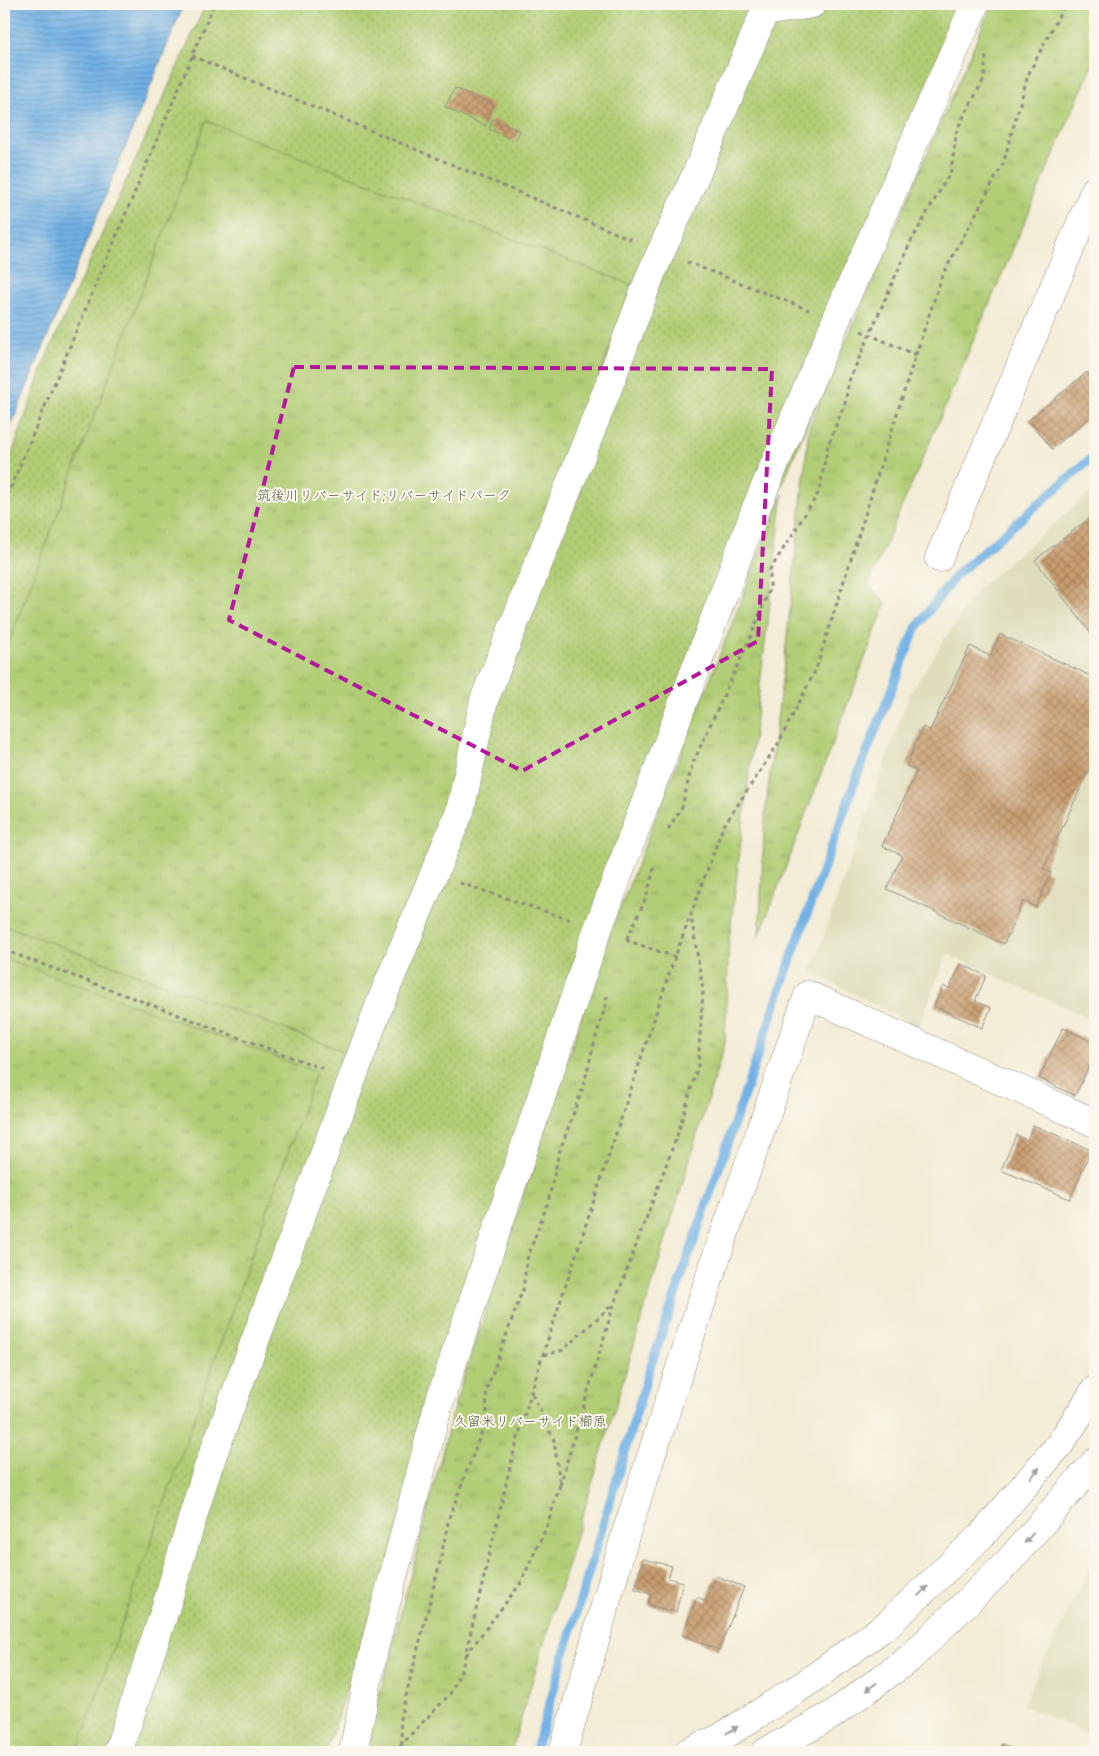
<svg xmlns="http://www.w3.org/2000/svg" width="1099" height="1756" font-family="'Comic Neue','Klee One',sans-serif">
  <style>
    .built { fill: #dfddbb }
    .grass { fill: url(#grass-dots); stroke: #6e7c50 }
    .park { fill: url(#park-tufts); stroke: #6e7c50 }
    .water { fill: url(#water-rules); stroke: #4e6e88 }
    .lines { fill: none; stroke-linecap: round; stroke-linejoin: round }
    .stream { stroke: #71b1e5; stroke-width: 9 }
    .building { fill: url(#building-cross-hatch) }
    .minor-casing { stroke: #8f8c80; stroke-width: 29 }
    .path { stroke: #8f8c80; stroke-width: 3; stroke-dasharray: 4 4; stroke-linecap: butt }
    .minor { stroke: #fff; stroke-width: 28 }
    .oneway { fill: #a0a0a0 }
    .marked { fill: none; stroke: #b5179e; stroke-width: 4; stroke-dasharray: 10 6; stroke-linejoin: round }
    .labels { text-anchor: middle; stroke-width: 4; stroke-linejoin: round; paint-order: stroke }
    .park-label { font-size: 14px; fill: #535c41; stroke: #fbf7ec }
  </style>
  <defs>
    <pattern id="grass-dots" width="8" height="8" patternUnits="userSpaceOnUse" patternTransform="scale(1.25)"><rect width="8" height="8" fill="#b1cd74"/><path d="M2 2h.1M6 6h.1" fill="none" stroke="#98b065" stroke-width="1.8" stroke-linecap="round"/></pattern>
    <pattern id="park-tufts" width="24" height="20" patternUnits="userSpaceOnUse" patternTransform="scale(1.25)"><rect width="24" height="20" fill="#b1cd74"/><path d="M3 7l-1-3M5 7V3M7 7l1-3M15 17l-1-3M17 17v-4M19 17l1-3" fill="none" stroke="#98b065"/></pattern>
    <pattern id="water-rules" width="6" height="5" patternUnits="userSpaceOnUse" patternTransform="scale(1.25)"><rect width="6" height="5" fill="#71b1e5"/><path d="M0 2.5h6" fill="none" stroke="#5d90ba"/></pattern>
    <pattern id="building-cross-hatch" width="8" height="8" patternUnits="userSpaceOnUse" patternTransform="scale(1.25)"><rect width="8" height="8" fill="#c99d6e"/><path d="M0 0l8 8M0 8l8-8" fill="none" stroke="#a3805b"/></pattern>
  </defs>
  <rect width="100%" height="100%" fill="#fbf7ec"/>
  <filter id="ink" filterUnits="userSpaceOnUse"><feTurbulence type="fractalNoise" baseFrequency=".02" numOctaves="2"/><feDisplacementMap in="SourceGraphic" scale="10" xChannelSelector="R" yChannelSelector="G"/><feConvolveMatrix kernelMatrix="1 2 1 2 8 2 1 2 1" color-interpolation-filters="sRGB"/></filter>
  <filter id="wash" filterUnits="userSpaceOnUse"><feTurbulence type="fractalNoise" baseFrequency=".0096" numOctaves="4" result="noise"/><feDisplacementMap in="SourceGraphic" scale="20" xChannelSelector="R" yChannelSelector="G"/><feGaussianBlur stdDeviation="1.12" result="paint"/><feColorMatrix in="noise" values="0 0 0 0 0 0 0 0 0 0 0 0 0 0 0 0 0 1.4 0 .05"/><feComposite in="paint" operator="in"/></filter>
  <g filter="url(#wash)">
    <rect width="100%" height="100%" fill="#f3ecd6"/>
    <path class="built" d="M1095 488V1021L947 954 919 1027 811 972 910 693 976 591Z
      M1095 1557V1737L1022 1705Z"/>
    <path class="grass" d="M206 4H979L580 979 326 1752H4V477L45 360Z"/>
    <path class="park" d="M992 4H1095V59L868 585 886 603 759 937 765 814 784 665 809 427Z
      M206 121 632 285 357 1056 4 925V655Z
      M783 494 729 940 725 1043 511 1752H374L368 1739 455 1404 602 954Z
      M4 958 316 1072 77 1752H4Z"/>
    <path class="water" d="M4 4H184L4 443Z"/>
    <g class="lines">
      <path class="stream" d="M535 1752 647 1377 792 956 854 784 916 628 956 575 1095 455"/>
    </g>
    <g id="blocks">
      <path class="building" d="M455 88 494 105 485 126 445 107Z
        M493 119 520 131 515 141 489 129Z
        M1087 372 1095 382V413L1052 449 1029 420Z
        M1095 514V639L1035 560Z
        M1000 634 1095 678V757L1043 869 1051 873 1036 907 1023 901 1004 944 887 889 902 855 882 846 917 771 906 766 923 727 930 730 970 646 990 656Z
        M961 964 986 976 975 1001 991 1008 982 1028 934 1006 943 986 949 989Z
        M1063 1028 1095 1043V1054L1075 1096 1039 1078Z
        M1033 1125 1091 1150 1070 1199 1001 1170 1016 1135 1027 1140Z
        M643 1559 672 1566 668 1578 683 1582 676 1612 648 1605 651 1594 635 1589Z
        M716 1576 744 1587 719 1650 682 1635 697 1597 706 1601Z
        M1002 1744 1019 1752H998Z"/>
    </g>
  </g>
  <g filter="url(#ink)">
    <use href="#blocks" fill-opacity="0" stroke="#8f8c80" stroke-width="1"/>
    <g class="lines">
      <defs>
        <path id="minor" d="M765 12 812 4
          M939 558 1095 190
          M118 1752 163 1616 206 1473 381 1001 460 811 484 700 606 393 651 274 697 172 768 4
          M353 1752 375 1645 438 1406 593 942 756 508 849 290 975 4
          M563 1752 626 1533 715 1261 808 995 1095 1123
          M688 1752 720 1738 805 1684 888 1624 982 1535 1060 1444 1095 1390
          M766 1752 832 1715 910 1658 1008 1562 1095 1462"/>
      </defs>
      <use href="#minor" class="minor-casing"/>
      <path class="path" d="M192 56 635 241
        M687 262 809 310
        M861 331 916 355
        M4 503 214 4
        M668 829 682 807 692 765 751 636 770 588V570L819 492 828 445 845 403 849 381 910 243 951 171 957 129 984 79 986 54
        M460 883 571 920
        M627 939 646 898 654 868
        M626 940 675 957
        M4 950 326 1070
        M544 1355 563 1350 612 1305
        M560 1485 614 1304 677 1136 698 1066 703 990 691 916
        M466 1655 520 1584 547 1526 560 1485 554 1440 532 1393
        M402 1744 400 1719 440 1562 449 1518 487 1418 486 1391 523 1289 527 1259 548 1202 559 1153 583 1087 595 1040 606 1004 607 995
        M394 1752 450 1694 462 1669 513 1455 540 1363 670 971 723 827 778 744 816 669 915 357 942 276 1003 164 1028 75 1065 4"/>
      <use href="#minor" class="minor"/>
    </g>
    <defs><path id="oneway-solid" d="M-6-.8H1V-3.2L6.5 0L1 3.2V.8H-6Z" transform="scale(1.25)"/></defs>
    <g class="oneway">
      <use href="#oneway-solid" transform="translate(1035 1473) rotate(-49)"/>
      <use href="#oneway-solid" transform="translate(1029 1538) rotate(131)"/>
      <use href="#oneway-solid" transform="translate(923 1591) rotate(-44)"/>
      <use href="#oneway-solid" transform="translate(871 1687) rotate(144)"/>
      <use href="#oneway-solid" transform="translate(732 1730) rotate(-32)"/>
    </g>
  </g>
  <path class="marked" d="M294 367 772 369 758 641 522 771 229 620Z"/>
  <g class="labels">
    <g class="park-label">
      <text x="384" y="500">筑後川リバーサイド;リバーサイドパーク</text>
      <text x="530" y="1426">久留米リバーサイド櫛原</text>
    </g>
  </g>
  <rect width="1099" height="1756" fill="none" stroke="#fbf7ec" stroke-width="20"/>
</svg>
